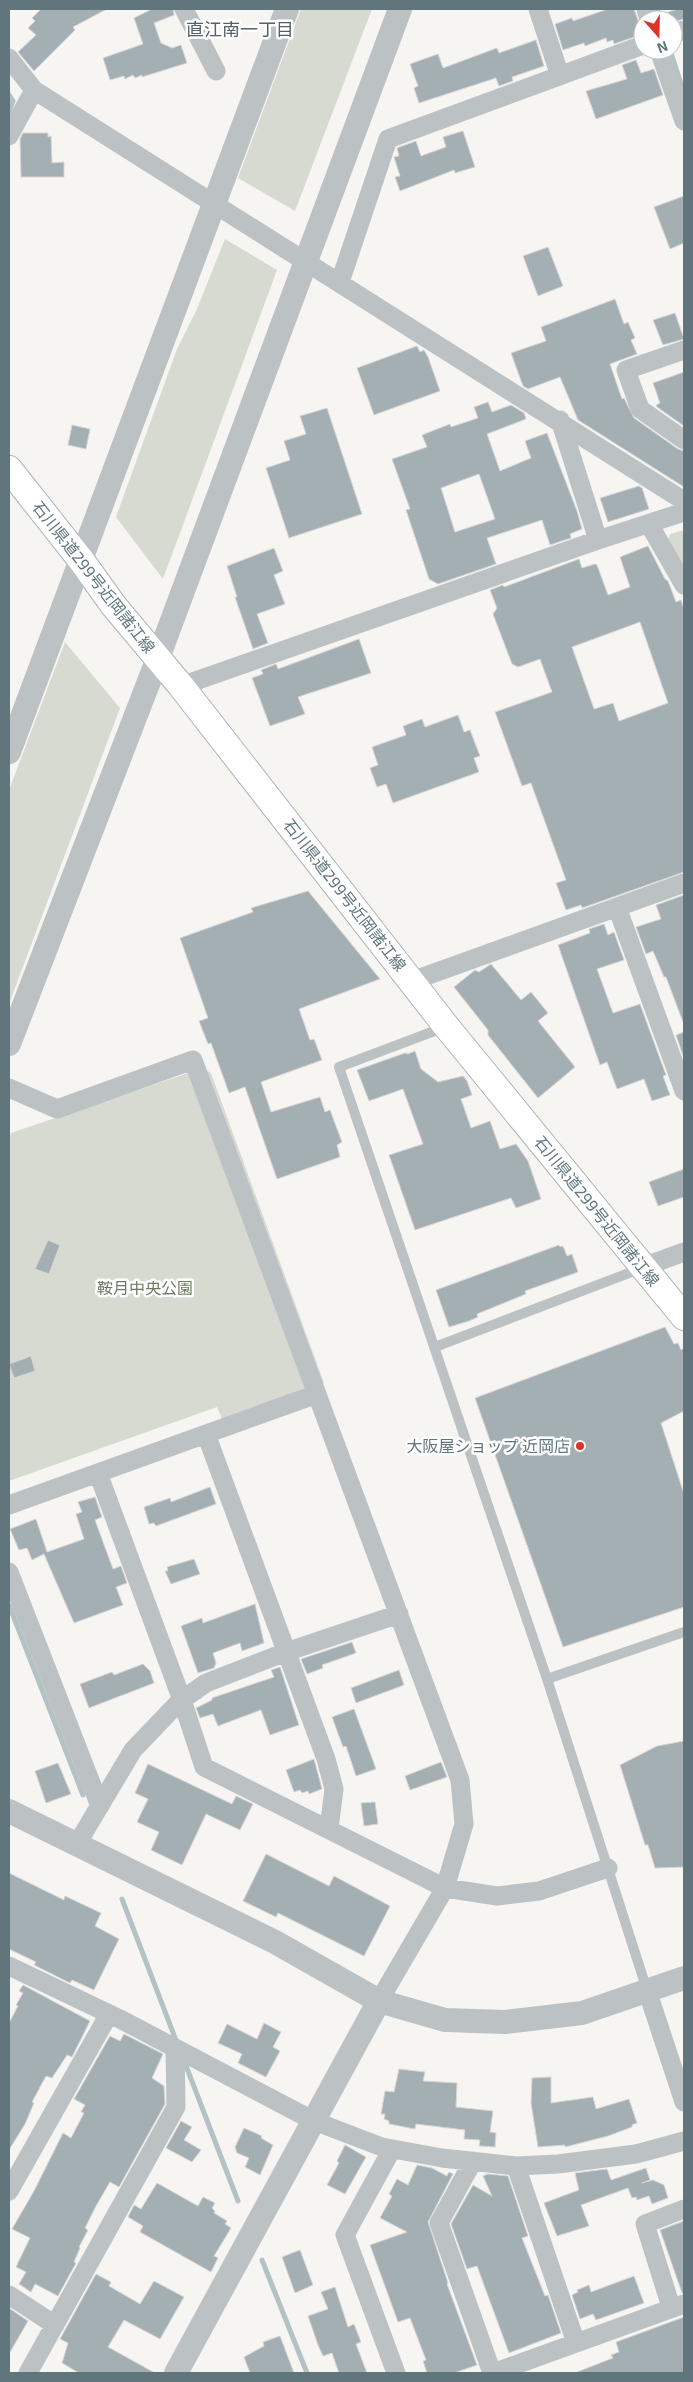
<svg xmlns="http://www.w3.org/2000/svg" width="693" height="2382" font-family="'Exo 2','Noto Sans JP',sans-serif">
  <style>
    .green { fill: #d6dad1 }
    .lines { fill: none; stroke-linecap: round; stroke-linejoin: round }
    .stream { stroke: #b3c3c5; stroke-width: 5 }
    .building { fill: #a3afb2; stroke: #d7d6d5; fill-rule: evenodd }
    .secondary-casing { stroke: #acb5b7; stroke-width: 28 }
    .service { stroke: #bcc2c4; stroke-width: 10 }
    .minor { stroke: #bcc2c4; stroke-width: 19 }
    .tertiary { stroke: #bcc2c4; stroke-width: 24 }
    .secondary { stroke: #fff; stroke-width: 26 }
    .poi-dot { fill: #df3229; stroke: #fff; stroke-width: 2 }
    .labels { text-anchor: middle; stroke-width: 5; stroke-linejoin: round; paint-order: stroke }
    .street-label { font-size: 16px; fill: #61767c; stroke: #fff }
    .park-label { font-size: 16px; fill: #6c7a64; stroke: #fff }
    .poi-label { font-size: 16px; fill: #61767c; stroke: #fff; text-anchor: end }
    .neighbourhood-label { font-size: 18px; fill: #536268; stroke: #fff }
  </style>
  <rect width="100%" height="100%" fill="#f6f5f2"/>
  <path class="green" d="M301 9H372L295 211 238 178Z
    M225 239 277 270 163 579 116 517 177 349 197 309Z
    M684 530V574L666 546 670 534Z
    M65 642 120 708 9 1004V790Z
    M203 1068 211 1073 324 1383 223 1421 217 1407 9 1481V1140L11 1133Z"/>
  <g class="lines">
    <path class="stream" d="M657 9 660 20
      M670 50 684 93
      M9 95 13 101 9 112
      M9 1605 83 1795
      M122 1899 177 2043
      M183 2058 238 2201
      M262 2260 307 2373"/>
  </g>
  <path class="building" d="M41 9H107L73 27 75 30 34 71 18 52 36 35 28 28 35 21 32 18Z
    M152 9H173L174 15 154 23 161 43 172 48 181 45 187 63 142 77V75L135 78 133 75 125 79 124 76 110 80 103 58 143 44 134 18Z
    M608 9H634L643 34 614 44 613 40 607 42 606 38 585 46 584 43 563 50 555 24 572 18 573 21Z
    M678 9H684V19L673 22 668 12Z
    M536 40 544 66 512 77 513 81 499 86 496 78 419 103 414 88 418 86 410 64 438 54 443 68 497 48 499 53Z
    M636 60 641 73 654 69 663 95 596 119 586 91 627 79 622 65Z
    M463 131 475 167 455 173 454 170 400 191 395 177 400 176 394 157 399 156 397 148 416 141 421 156 446 147 443 137Z
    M23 133H48V137L51 136 52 163 64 162V177H21L20 139Z
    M684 196V243L670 249 654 207Z
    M548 247 563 286 538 296 523 256Z
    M615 299 624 324 628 322 635 338 631 340 637 354 610 364 622 399 624 398 634 418 678 449 684 451V487L578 420 560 377 528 389 523 386 511 353 546 341 541 327Z
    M675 313 684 339 663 345 653 320Z
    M417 346 420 352 424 350 428 357 440 391 374 415 357 368Z
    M684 372V426L657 407 656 405 660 403 653 383Z
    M488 402 492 412 511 405 524 413 526 419 487 434 500 471 531 458 525 441 547 433 577 511 582 529 570 534 571 538 550 545 542 520 487 538 496 564 438 584 429 579 406 510 410 509 392 459 427 447 422 435 450 424 451 427 478 418 474 407ZM479 474 495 519 455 532 441 488Z
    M327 408 362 514 289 538 266 468 290 460 284 441 306 434 300 416Z
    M72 425 90 429 86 449 68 445Z
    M639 486 642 488 649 509 608 522 600 498Z
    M648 546 665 579 668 581 676 602 681 600 684 609V872L582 908 581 905 566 910 556 883 566 880 531 783 522 786 495 712 552 692 540 659 518 667 512 664 493 614 497 608 490 590 503 585 504 587 579 559 582 568 595 564 597 565 608 595 630 587 620 557ZM640 622 668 703 619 721 613 703 594 709 572 647Z
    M274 548 283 571 274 575 285 604 257 614 268 643 253 649 235 597H237L227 566Z
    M359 639 371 673 298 697 305 714 270 726 252 678 263 674 261 670 276 664 278 669Z
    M458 715 464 732 470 730 480 756 474 758 479 772 393 803 386 784 377 787 370 768 378 765 372 747 406 735 403 726 422 719 425 727Z
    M308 891 380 979 299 1009 310 1040 314 1039 322 1060 261 1082 271 1112 320 1097 325 1112 330 1110 342 1142 337 1145 340 1157 277 1179 245 1087 229 1093 211 1043 208 1044 199 1021 208 1018 180 938 253 912 251 908Z
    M684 895V1022H683L666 977H664L653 951 646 954 636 927 661 919 656 905Z
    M604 924 608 935 614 932 624 960 597 969 613 1013 640 1004 666 1075 663 1076 670 1095 652 1101 644 1079 617 1089 607 1062 600 1065 558 945 590 933 589 929Z
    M491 964 521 1000 531 992 548 1013 538 1021 575 1067 538 1098 488 1035V1030L454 987 475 970 479 972Z
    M684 1032V1059L676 1035Z
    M415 1051 421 1069 438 1082 463 1076 467 1081 472 1095 461 1099 471 1128 490 1121 500 1149 516 1144 528 1161 541 1199 516 1208 511 1198 415 1230 389 1155 423 1144 403 1089 369 1101 357 1070 405 1053 408 1054Z
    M684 1169V1197L658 1206 649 1182Z
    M48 1240 60 1245 49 1274 35 1269Z
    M559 1245 560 1247 563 1246 567 1256 572 1254 578 1272 525 1291 526 1294 477 1314 478 1317 469 1321 449 1327 436 1290Z
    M665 1327 674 1344 678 1343 681 1350 684 1348V1411L661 1423 684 1494V1607L563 1647 475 1398Z
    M31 1356 35 1371 14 1378 9 1364Z
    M210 1487 216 1504 156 1526 154 1523 149 1524 144 1507 170 1498 171 1502Z
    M95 1497 102 1517 95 1520 113 1569 121 1566 127 1583 116 1587 123 1605 74 1623 44 1554 32 1560 27 1548 19 1550 10 1529 36 1519 47 1552 84 1539 76 1514 82 1512 78 1502Z
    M194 1559 200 1574 171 1584 165 1571H168L167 1567Z
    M255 1604 264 1643 242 1651 240 1643 213 1653 216 1663 214 1668 198 1673 181 1626 202 1618 203 1623Z
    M352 1642 356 1653 322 1665 323 1668 307 1674 301 1659Z
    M143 1664 150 1671 154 1683 89 1708 80 1684 112 1672 114 1675Z
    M280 1667 299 1725 270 1735 261 1710 218 1726 213 1714 200 1718 196 1708 212 1700V1698L274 1677 271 1670Z
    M399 1670 404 1685 356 1703 351 1688Z
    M354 1709 376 1769 356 1776 346 1746 343 1747 332 1717Z
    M684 1741V1867L655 1868 648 1845H645L620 1765 657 1746Z
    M314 1759 322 1789 309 1794 308 1791 302 1793 300 1790 294 1792 286 1770Z
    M441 1762 447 1777 410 1790 405 1776Z
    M58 1763 71 1794 46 1803 35 1771Z
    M148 1764 232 1804 236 1796 253 1804 240 1830 206 1814 182 1865 151 1850 159 1832 137 1822 148 1799 135 1793Z
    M375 1802 378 1824 364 1826 361 1803Z
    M266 1854 329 1886 334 1876 390 1906 364 1956 278 1913 276 1917 243 1901Z
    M9 1873 64 1900 65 1896 101 1913 95 1926 119 1939 94 1990 72 1980 70 1983 34 1965 36 1962 9 1949Z
    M23 1985 90 2021 72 2057 67 2055 52 2078 46 2076 32 2102 34 2103 25 2124 9 2150V2023L18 2006 16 2005 23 1993 19 1991Z
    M264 2023 281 2032 273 2047 280 2051 266 2077 238 2063 242 2054 218 2043 227 2024 257 2039Z
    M124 2034 163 2054 152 2078 164 2086 165 2104 119 2187 110 2182 96 2206 85 2228 88 2230 79 2247 80 2248 74 2262 76 2263 58 2296 35 2284 31 2292 19 2284 26 2272 16 2267 30 2238 12 2229 34 2191 63 2133 71 2138 84 2113 81 2112 85 2105 74 2099 110 2036 120 2041Z
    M399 2069 425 2072 423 2081 457 2083 456 2107 493 2111 490 2132 496 2133 495 2147 479 2146 480 2140 464 2139 465 2130 416 2124 415 2129 389 2124V2121L384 2119 385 2114H381L385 2091 394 2092Z
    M551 2077V2103L593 2097 596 2109 629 2099 637 2123 632 2125V2127L608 2136 565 2147V2145L538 2147 531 2103 532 2078Z
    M181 2121 192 2127 184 2140 201 2150 192 2162 166 2148Z
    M244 2128 262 2136 261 2138 273 2145 260 2175 245 2167 249 2158 237 2153 235 2147Z
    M345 2145 366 2157 345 2194 327 2185 339 2163 337 2161Z
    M417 2165 432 2168 447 2176 449 2172 453 2174 428 2222 448 2283 447 2284 477 2365 454 2373H427L423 2361 426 2360 410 2318 398 2322 370 2245 407 2232 380 2218 392 2196 389 2194 397 2179 408 2185Z
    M646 2168 650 2180 642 2183 653 2180 664 2185 668 2198 652 2204 649 2196 637 2200 636 2197 632 2198 628 2188 581 2205 589 2226 557 2236 544 2203 579 2190 575 2173 607 2169 611 2180Z
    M488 2174 508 2176 528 2236 522 2238 545 2296 548 2295 561 2333 509 2353 477 2266 467 2269 451 2224 473 2185 492 2196 483 2176Z
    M157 2183 198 2206 203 2197 215 2203 212 2208 215 2211 214 2213 227 2221 225 2224 231 2228 214 2256 218 2258 211 2272 140 2232 143 2226 128 2217 134 2205 141 2209Z
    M684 2221V2293H682L660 2230Z
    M300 2250 313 2285 295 2293 282 2257Z
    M96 2274 111 2282 109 2286 140 2304 154 2281 184 2297 160 2339 124 2320 108 2347 155 2373H79L62 2363 68 2343 60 2339Z
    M634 2276 644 2303 596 2320 593 2314 580 2319 572 2295 578 2292 577 2290 589 2285 591 2292Z
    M335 2287 348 2327 354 2324 361 2342 356 2344 367 2373H339L332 2353 323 2356 318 2345 308 2316 328 2309 321 2292Z
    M9 2308 28 2321 9 2354Z
    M684 2317V2373H577V2372L613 2358 611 2355 619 2352 616 2342Z
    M280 2336 294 2373H250L244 2357 264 2346 263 2342Z"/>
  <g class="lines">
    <defs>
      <path id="secondary" d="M9 469 81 560 114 606 181 686 446 1026 684 1317"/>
    </defs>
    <use href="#secondary" class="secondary-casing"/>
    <path class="service" d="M445 1027 339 1067 547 1679 647 1990
      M435 1347 642 1268
      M547 1679 684 1632"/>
    <path class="minor" d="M184 9 216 71
      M538 9 560 76
      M646 9 649 20
      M673 34 684 30
      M659 50 684 121
      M9 58 34 90 684 501
      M9 136 34 90
      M340 282 388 139 643 45
      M684 350 626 370 640 409 684 440
      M649 524 684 585
      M598 540 684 512
      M181 686 598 540 560 420
      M617 907 684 1091
      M412 981 684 883
      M9 1088 57 1109 193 1060 460 1780 464 1824 445 1888 379 2001
      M643 1267 684 1252
      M206 1434 326 1759 334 1789 329 1829
      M98 1473 182 1700 204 1767 445 1888 497 1896 539 1891 608 1868
      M9 1505 317 1394
      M9 1572 100 1806
      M77 1844 133 1750 179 1702 206 1683 286 1652 399 1614
      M9 1966 120 2019 314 2121 382 2147 442 2158 516 2166 558 2164 636 2154 684 2141
      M647 1990 684 2102
      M392 2149 345 2235 396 2373
      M473 2161 439 2223 492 2373
      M516 2166 576 2343
      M9 2191 109 2014
      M9 2295 55 2325
      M671 2307 645 2224 684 2209
      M28 2373 176 2107 175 2048
      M493 2373 684 2304"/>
    <path class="tertiary" d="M9 752 287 9
      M9 1044 158 658 400 9
      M9 1811 275 1942 379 2001 445 2020 505 2022 582 2013 684 1978
      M176 2373 379 2001"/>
    <use href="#secondary" class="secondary"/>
  </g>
  <circle class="poi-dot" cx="580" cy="1446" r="5"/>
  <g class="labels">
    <g class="street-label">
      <text transform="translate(94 577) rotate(52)" y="6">石川県道299号近岡諸江線</text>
      <text transform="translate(345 895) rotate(52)" y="6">石川県道299号近岡諸江線</text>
      <text transform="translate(597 1211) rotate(51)" y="6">石川県道299号近岡諸江線</text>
    </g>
    <g class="park-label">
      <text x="145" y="1294">鞍月中央公園</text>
    </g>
    <g class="poi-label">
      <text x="570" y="1452">大阪屋ショップ 近岡店</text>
    </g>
    <g class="neighbourhood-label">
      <text x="240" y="36">直江南一丁目</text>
    </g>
  </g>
  <rect width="693" height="2382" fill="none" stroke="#61767c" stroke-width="20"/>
  <g transform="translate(658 35) rotate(160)"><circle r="24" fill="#ffffff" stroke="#c0c8cb"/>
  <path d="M0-4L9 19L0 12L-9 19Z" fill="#df3229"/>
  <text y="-8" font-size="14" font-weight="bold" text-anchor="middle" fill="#61767c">N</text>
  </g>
</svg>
